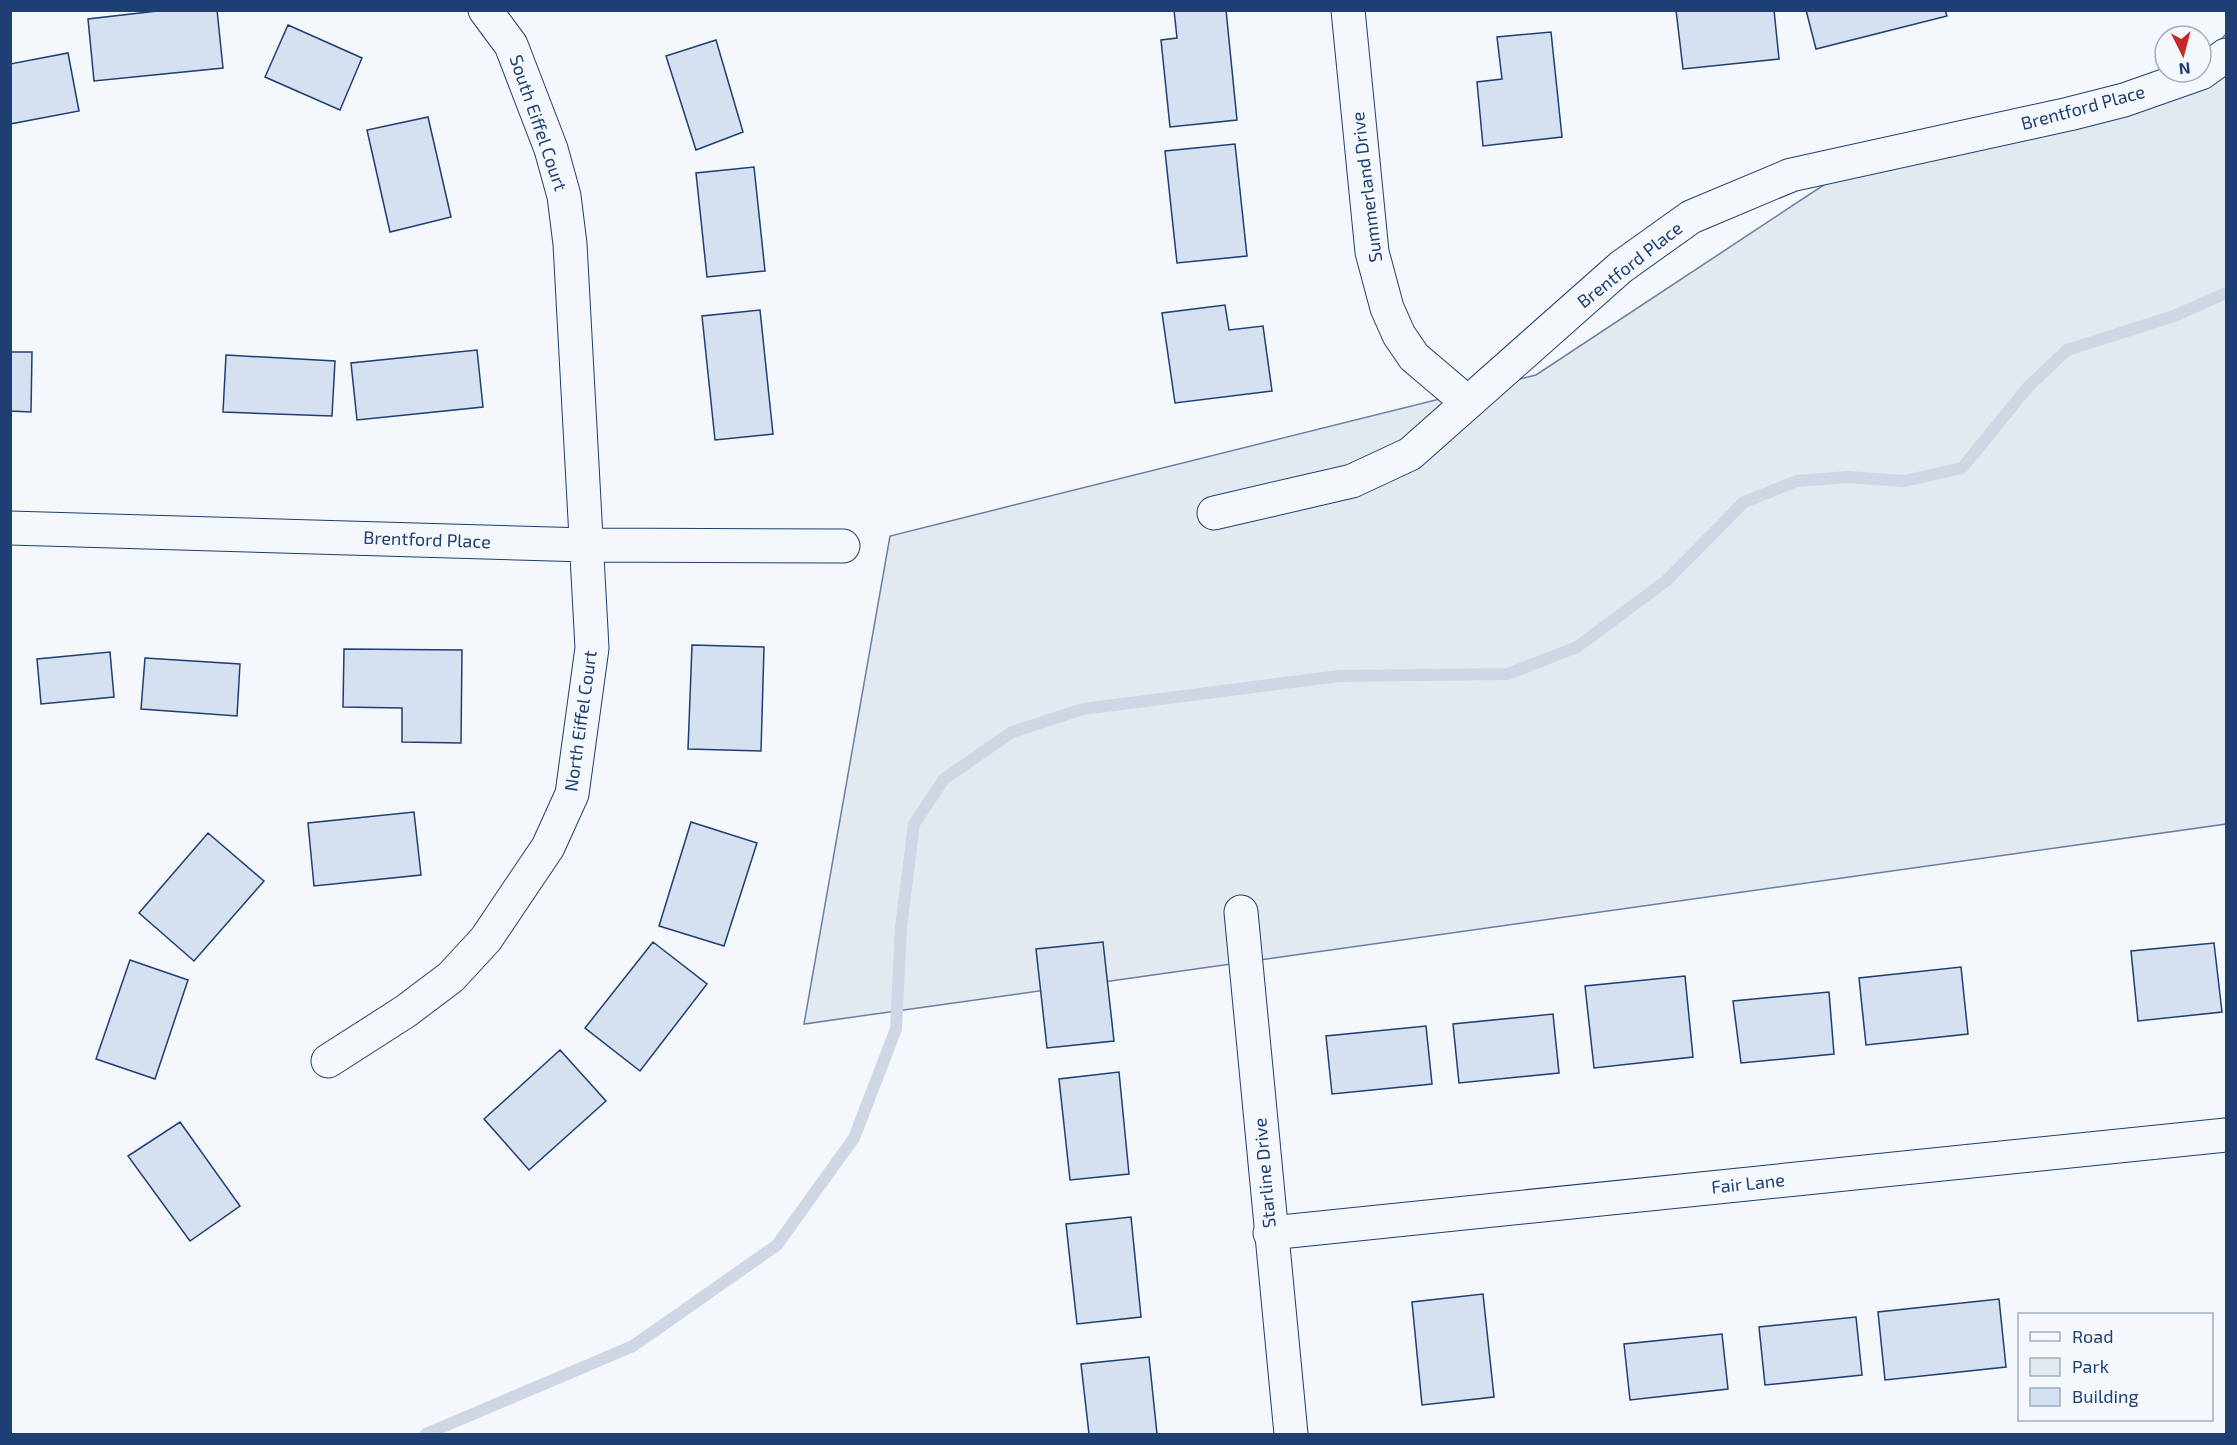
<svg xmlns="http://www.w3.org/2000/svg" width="2237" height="1445" font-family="'Exo 2',sans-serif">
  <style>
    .green { fill: #e3e9f0; stroke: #687fa3; stroke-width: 1.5 }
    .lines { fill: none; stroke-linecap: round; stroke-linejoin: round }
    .stream { stroke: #cfd7e4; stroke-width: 12 }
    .building { fill: #d5e0f0; stroke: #1d3f73; stroke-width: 1.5 }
    .street-casing { stroke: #1d3f73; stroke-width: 35 }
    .street { stroke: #f4f7fb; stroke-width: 33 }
    .labels { text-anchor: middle; stroke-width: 4.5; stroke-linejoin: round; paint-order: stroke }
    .street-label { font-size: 18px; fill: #1d3f73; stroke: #f4f7fb }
  </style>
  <rect width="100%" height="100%" fill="#f4f7fb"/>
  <path class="green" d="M2226 34V824L804 1024 890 536 1536 375 1848 169 2201 60Z"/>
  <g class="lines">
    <path class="stream" d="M426 1434 633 1346 777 1245 854 1138 896 1029 901 927 914 824 944 779 1012 732 1083 709 1339 676 1508 674 1577 647 1666 581 1744 502 1797 481 1848 477 1904 481 1962 468 2028 387 2067 350 2174 316 2226 293"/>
  </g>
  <path class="building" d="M166 10H217L223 68 94 81 88 19Z
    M1174 10H1226L1237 120 1170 127 1161 40 1177 38Z
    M1676 10H1774L1779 59 1683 69Z
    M1806 10H1945L1947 16 1816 49Z
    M288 25 362 58 340 110 265 77Z
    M1551 32 1562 137 1483 146 1477 82 1502 79 1497 37Z
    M716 40 743 132 696 150 666 56Z
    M68 53 79 111 10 124V64Z
    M428 117 451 217 390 232 367 130Z
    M1235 144 1247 256 1177 263 1165 151Z
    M754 167 765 271 707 277 696 173Z
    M1225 305 1229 330 1263 326 1272 391 1175 403 1162 313Z
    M760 310 773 434 715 440 702 316Z
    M477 350 483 407 357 420 351 363Z
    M10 352H32L31 412 10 411Z
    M226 355 335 361 332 416 223 412Z
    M692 645 764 647 761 751 688 749Z
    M344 649 462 650 461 743 402 742V708L343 707Z
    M110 652 114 697 41 704 37 659Z
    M145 658 240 664 237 716 141 709Z
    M414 812 421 875 314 886 308 823Z
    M691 822 757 843 724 946 659 926Z
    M208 833 264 881 194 961 139 913Z
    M653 942 707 984 640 1071 585 1028Z
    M1103 942 1114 1041 1047 1048 1036 949Z
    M2214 943 2222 1012 2138 1021 2131 951Z
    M130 960 188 980 155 1079 96 1059Z
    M1961 967 1968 1034 1866 1045 1859 978Z
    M1685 976 1693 1057 1594 1068 1585 986Z
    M1829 992 1834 1054 1741 1063 1733 1001Z
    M1553 1014 1559 1073 1459 1083 1453 1024Z
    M1426 1026 1432 1084 1332 1094 1326 1036Z
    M560 1050 606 1101 529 1170 484 1119Z
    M1119 1072 1129 1174 1070 1180 1059 1079Z
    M180 1122 240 1206 190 1241 128 1156Z
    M1131 1217 1141 1317 1077 1324 1066 1224Z
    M1483 1294 1494 1397 1422 1405 1412 1302Z
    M1999 1299 2006 1367 1885 1380 1878 1312Z
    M1856 1317 1862 1375 1765 1385 1759 1327Z
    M1722 1334 1728 1389 1630 1400 1624 1344Z
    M1149 1357 1157 1434H1089L1081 1364Z"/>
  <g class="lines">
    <defs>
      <path id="street" d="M1348 10 1372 252 1387 308 1399 335 1414 357 1467 402
        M1214 513 1352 481 1410 454 1621 267 1691 217 1791 175 2069 114 2124 100 2201 73 2226 55
        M10 528 586 545 843 546
        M1241 912 1291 1434
        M328 1061 406 1011 451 977 486 939 548 847 572 794 592 648 570 244 564 196 551 149 511 45 485 10
        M1270 1233 2226 1135"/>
    </defs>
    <use href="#street" class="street-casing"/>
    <use href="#street" class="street"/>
  </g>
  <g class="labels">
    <g class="street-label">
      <text transform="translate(2083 108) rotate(-15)" y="6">Brentford Place</text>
      <text transform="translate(538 123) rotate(71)" y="6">South Eiffel Court</text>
      <text transform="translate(1367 187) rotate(-97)" y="6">Summerland Drive</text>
      <text transform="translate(1630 265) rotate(-38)" y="6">Brentford Place</text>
      <text transform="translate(427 540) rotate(2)" y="6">Brentford Place</text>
      <text transform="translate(581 721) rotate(-82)" y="6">North Eiffel Court</text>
      <text transform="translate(1265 1173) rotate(-95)" y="6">Starline Drive</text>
      <text transform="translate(1748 1184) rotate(-6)" y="6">Fair Lane</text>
    </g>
  </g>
  <rect width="2237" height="1445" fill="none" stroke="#1d3f73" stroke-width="24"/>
  <rect x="2018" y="1313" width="195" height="108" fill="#f4f7fb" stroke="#9eadc5" stroke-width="1.5"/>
  <rect x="2030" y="1332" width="30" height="9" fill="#f4f7fb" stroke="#9eadc5" stroke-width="1.5"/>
  <text x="2072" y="1343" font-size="18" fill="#1d3f73">Road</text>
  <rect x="2030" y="1358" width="30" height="18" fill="#e3e9f0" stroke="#9eadc5" stroke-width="1.5"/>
  <text x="2072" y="1373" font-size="18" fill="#1d3f73">Park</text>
  <rect x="2030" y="1388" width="30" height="18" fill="#d5e0f0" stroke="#9eadc5" stroke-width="1.5"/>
  <text x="2072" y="1403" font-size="18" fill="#1d3f73">Building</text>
  <g transform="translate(2183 54) rotate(174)"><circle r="28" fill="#f4f7fb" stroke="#9eadc5" stroke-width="1.5"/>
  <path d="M0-4.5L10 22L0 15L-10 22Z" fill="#c62828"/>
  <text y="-9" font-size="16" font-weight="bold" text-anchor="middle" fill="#1d3f73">N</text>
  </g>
</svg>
